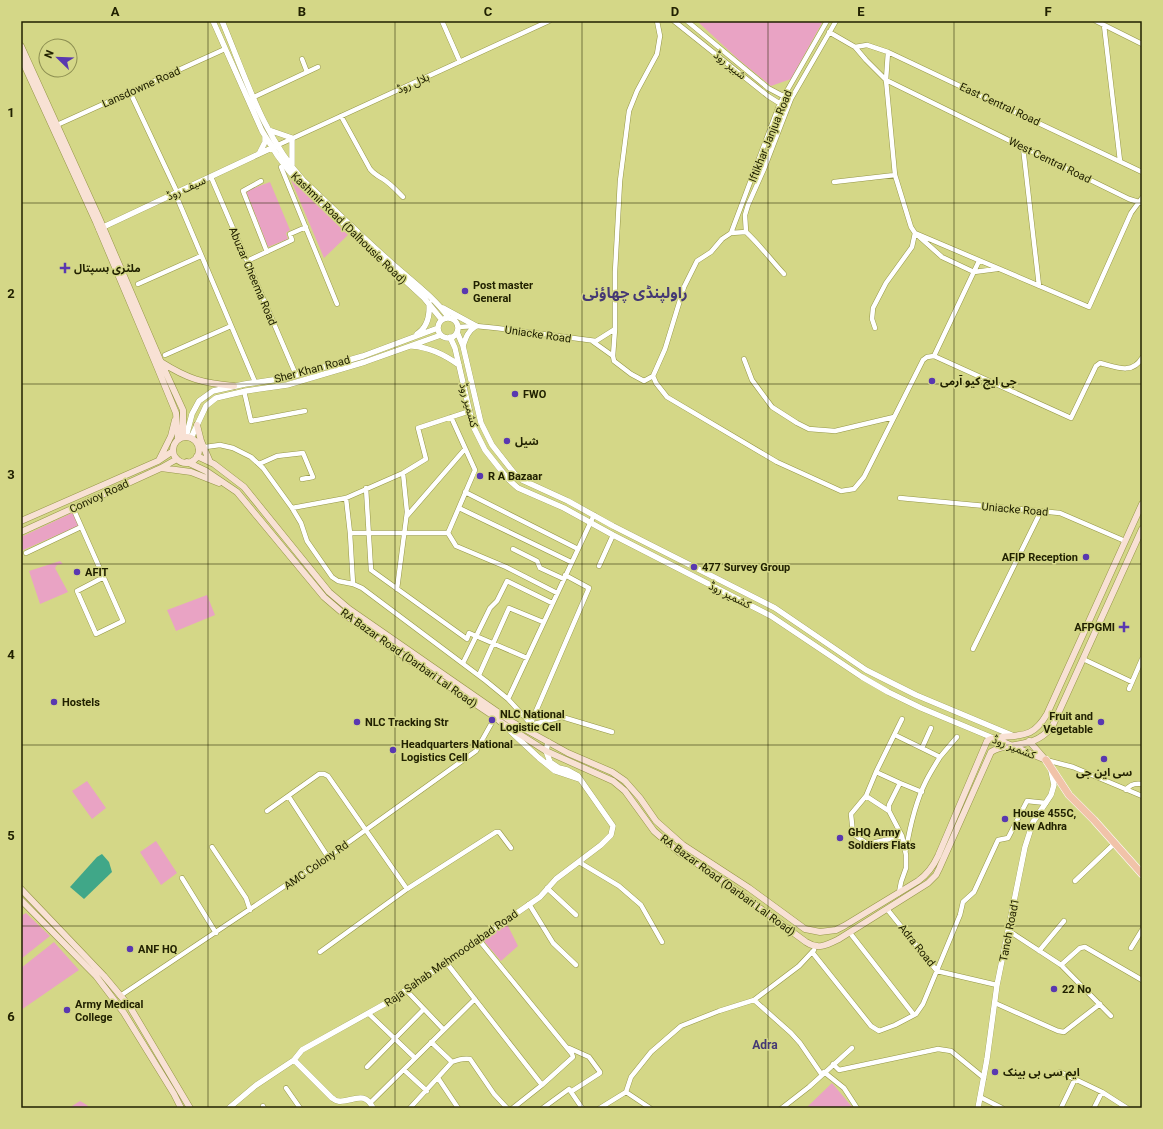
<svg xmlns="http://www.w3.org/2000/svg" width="1163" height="1129" font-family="Roboto,'Noto Sans Arabic',sans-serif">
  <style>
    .green { fill: #e9a3c4 }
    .water { fill: #40a788 }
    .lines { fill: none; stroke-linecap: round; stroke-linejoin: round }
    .minor-casing { stroke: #959647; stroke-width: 5.5 }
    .tertiary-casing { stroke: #959647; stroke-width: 6 }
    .secondary-casing { stroke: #959647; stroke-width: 7 }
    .primary-casing { stroke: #fff; stroke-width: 8 }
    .minor { stroke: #fff; stroke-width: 4.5 }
    .tertiary { stroke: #fff; stroke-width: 5.5 }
    .secondary { stroke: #f8e1d4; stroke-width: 6 }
    .primary { stroke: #f1c3a9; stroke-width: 7 }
    .grid { fill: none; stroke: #212101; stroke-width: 1; stroke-opacity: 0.55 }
    .poi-dot { fill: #5938b0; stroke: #d4d787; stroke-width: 1.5 }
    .labels { text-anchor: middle; stroke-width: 3; stroke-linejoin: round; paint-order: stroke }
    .street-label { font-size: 11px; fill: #212101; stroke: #d4d787 }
    .poi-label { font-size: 11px; font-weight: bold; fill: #212101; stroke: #d4d787; text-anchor: start }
    .neighbourhood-label { font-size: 12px; font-weight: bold; fill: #443874; stroke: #d4d787 }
    .district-label { font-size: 15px; font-weight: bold; fill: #443874; stroke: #d4d787 }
    .neatline { fill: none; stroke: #212101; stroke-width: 1.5 }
    .grid-label { font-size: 13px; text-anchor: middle; font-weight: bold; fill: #212101 }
  </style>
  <rect width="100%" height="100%" fill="#d4d787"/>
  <path class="green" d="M697 21H823L791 79 771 86 738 59Z
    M291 180 348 235 324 258Z
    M270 182 290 230 286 233 288 239 268 247 246 191Z
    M74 512 80 525 21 551V537Z
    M60 561 63 564 57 565 55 568 68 592 40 604 29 571Z
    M207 595 215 615 176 631 167 610Z
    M87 781 106 808 92 819 72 791Z
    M156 841 177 873 161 885 140 852Z
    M26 913 50 936 21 959V916Z
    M506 922 518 946 501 961 482 939Z
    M54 942 79 970 21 1010V968Z
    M832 1083 853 1108H806Z
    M80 1101 87 1105 89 1108H69Z"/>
  <path class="water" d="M102 854 109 862 112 872 84 899 70 887 97 857Z"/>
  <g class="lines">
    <defs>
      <path id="minor" d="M442 21 460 62
        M657 21 660 36 657 54 637 91 629 111 620 181 615 272V329L613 356 614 361 631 374 644 381 653 376 665 349 684 287 697 261 711 252 722 239 731 233 746 232C760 245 771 260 784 274
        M674 21 768 96 787 108
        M687 21 768 88 785 97
        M1096 21 1142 44
        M1104 25 1120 161
        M829 32 855 47 866 60 886 80 1129 199 1142 203
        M855 47 867 45 888 52 1142 172
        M888 52 886 80 895 175 911 227 915 233 942 257 974 272 997 269
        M302 59 307 72
        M130 92 177 192
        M254 97 318 67
        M341 116 370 169C374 174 378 176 383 179 391 184 397 191 403 197
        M57 125 225 49
        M278 145 549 21
        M1023 147 1039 286
        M281 167 337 304
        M211 177 296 375
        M261 181 243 191 267 252
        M834 182 895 175
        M175 193 255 382
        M746 232 745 215 748 205 764 169 791 99 836 21
        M731 233 780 103 827 21
        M915 233 1089 307 1131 213 1142 198
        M247 261 292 240 290 234 306 227
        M138 284 201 256
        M458 327 476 326 496 328 596 341 615 329
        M875 328 872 319 873 308 886 283 912 247 915 233
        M592 341 613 356
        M165 355 231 326
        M934 356 979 261
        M744 359 752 380 772 407 797 423 809 429 835 431 894 417
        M653 376 656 383 667 397 777 462 841 491 854 489 864 477 923 360 927 357 934 356 1071 418 1096 366 1100 363C1116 367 1132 375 1142 358
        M244 391 251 421 305 411
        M198 448 220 445 233 448 251 457 263 468 292 508 301 523 307 541 332 577 338 581 353 584 362 588 486 681 508 699
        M259 464 277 456 303 453 313 477 302 479
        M366 488 371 570 467 639 469 633 527 658
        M465 492 578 549
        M346 498 350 533 353 584
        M900 498 1060 513 1125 541
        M73 508 123 621 96 634 77 591 104 577
        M292 508 346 498 403 473 426 459 418 428 470 411
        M459 508 571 562
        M407 516 465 449
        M350 533H448L475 470 451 417
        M448 533 456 546 506 567 557 593
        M513 549 537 561 540 568 564 579
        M26 553 81 527
        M599 566 613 535
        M397 589 407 512 403 473
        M973 649 1041 511
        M1083 659 1132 682
        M463 663 490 608 497 601 507 581 552 603
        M479 675 509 608 543 622
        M1129 689 1142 659
        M530 725 589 588 565 575
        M530 725 562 717 612 732
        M535 735 529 722 508 699 594 515
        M895 735 940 757 957 737
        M922 748 931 728
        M1046 760 1073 767 1142 796
        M876 772 866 796 889 811
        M900 783 922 792
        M1126 790C1130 784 1135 783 1142 784
        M866 796 851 814 853 834 868 844 902 836
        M289 797 328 857
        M267 811 319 774H324L328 776 407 889
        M212 847 246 898 250 910
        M906 850C910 826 915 803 926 781 930 773 935 765 940 757
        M579 862 619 886 641 905 662 942
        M182 878 216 933
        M1075 881 1115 843
        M547 888 576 915
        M899 893 901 882 906 868V855L902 836 889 811V805L900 783 876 772 902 719
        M529 904 553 943 576 965
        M887 909 937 971 997 985
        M1009 931 1061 965 1111 1016
        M850 933 914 1015
        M479 940 572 1054 573 1057 542 1085 513 1108
        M1131 948 1142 930
        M1039 951 1064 921
        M320 952 407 889 496 832H499L511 848
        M812 952 871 1026 879 1031 895 1025 916 1014 923 1004 960 915 963 902 974 892 998 840 1008 838 1027 801 1046 803
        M445 961 542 1085
        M1061 965 1080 948 1085 947 1142 980
        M406 990 443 1029
        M120 996 328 857 448 771 476 751 495 717
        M754 1000 791 1033 800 1043 822 1075
        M995 1003 1058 1031 1064 1032 1100 1004
        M369 1014 415 1058
        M431 1042 452 1062
        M569 1048 589 1057 600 1072V1073L572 1091
        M833 1064 839 1070 938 1049 951 1051 984 1078
        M367 1067 424 1009
        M404 1070 427 1091
        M824 1072 844 1088 857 1108
        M1060 1072 1102 1092 1127 1108
        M438 1078 458 1108
        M286 1088 300 1108
        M626 1092 650 1108
        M980 1097 1002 1108
        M370 1103 475 999
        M263 1106 264 1108
        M410 1108 452 1062C457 1060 464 1058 470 1059L494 1094 507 1108
        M543 1108 569 1089 582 1108
        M600 1108 626 1092 631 1077 651 1052 681 1026 719 1011 754 1000 799 966 814 950
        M782 1108 809 1087 852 1048
        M1061 1108 1075 1079
        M1094 1108 1102 1092"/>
      <path id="tertiary" d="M213 21 262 131 277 155 289 171 308 191 424 298 442 320
        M222 21C245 75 263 137 304 181 334 209 363 238 394 265 413 282 434 297 449 318
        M269 130 292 138V165
        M259 154 265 142V136
        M99 229 276 146
        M443 308 476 326
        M438 328a10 10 0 1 1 20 0a10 10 0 1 1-20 0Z
        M457 332 463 346 481 423 492 445 514 473 522 480 568 501 613 526 775 608 866 670 916 695 1014 736
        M417 334C428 327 430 315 429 303
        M450 337 455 348 473 426 485 450 508 479 518 488 564 508 613 535 771 616 862 677 888 692 921 708 993 738
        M412 346C429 347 445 355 459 365
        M463 346C466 337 468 331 476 326
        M186 437 192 414 199 401 213 391 245 384 286 378 363 356 438 328
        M191 438 206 406 216 398 246 391 287 385 365 362 441 335
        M510 731 539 758 555 771 579 779
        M294 1060 332 1098C334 1099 335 1101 338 1101 351 1103 364 1089 373 1108
        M229 1108 255 1086 294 1060 302 1050 390 1001 540 897 556 879 601 845 611 835 613 826 578 776 567 770 559 768 550 762 546 751 548 742
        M978 1108 987 1059 997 985 1025 847 1033 822 1051 795 1054 785 1051 771"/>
      <path id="secondary" d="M21 46 100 220 160 360 183 410V437
        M21 58 96 222 155 362 176 413 178 439
        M161 362C188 379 202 383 234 386
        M197 425 201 441 210 462
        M173 450a13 13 0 1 1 26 0a13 13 0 1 1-26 0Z
        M197 456 214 464 244 487 329 592 349 609 512 722 568 753 612 772 625 781 640 798 656 821 683 845 749 888 805 929 820 932 836 930 844 926 918 881C928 874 933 867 938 856L987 741C991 738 996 738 1002 737 1025 735 1034 736 1047 714L1142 504
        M159 460 171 436 175 420
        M187 462 206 471 237 492 324 597 345 615 396 651 495 717 502 723 546 751 613 781 625 791 654 831 662 838 680 853 712 873 806 942C818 950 827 945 839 939L928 883 936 875 939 869 991 752C997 748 1003 747 1009 746 1028 743 1039 742 1052 727L1142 529
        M161 468 191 472 219 483
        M21 521 158 461 173 451
        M21 532 161 468 177 459
        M996 739 1046 760
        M1029 741 1044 758
        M21 889 104 976 130 1007 190 1108
        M21 900 96 976 124 1013 174 1094 181 1108"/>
      <path id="primary" d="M1046 760 1069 795 1094 820 1142 874"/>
    </defs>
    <use href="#minor" class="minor-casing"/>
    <use href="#tertiary" class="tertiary-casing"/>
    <use href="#secondary" class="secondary-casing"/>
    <use href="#primary" class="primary-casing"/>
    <use href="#minor" class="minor"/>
    <use href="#tertiary" class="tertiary"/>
    <use href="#secondary" class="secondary"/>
    <use href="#primary" class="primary"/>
  </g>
  <path class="grid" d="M208 21V1108M395 21V1108M582 21V1108M768 21V1108M954 21V1108M21 203H1142M21 384H1142M21 564H1142M21 745H1142M21 926H1142"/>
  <g class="poi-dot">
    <path d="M63 262h4v4h4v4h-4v4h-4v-4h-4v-4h4z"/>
    <circle cx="465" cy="291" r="4"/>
    <circle cx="932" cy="381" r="4"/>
    <circle cx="515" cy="394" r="4"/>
    <circle cx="507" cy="441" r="4"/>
    <circle cx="480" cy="476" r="4"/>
    <circle cx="1086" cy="557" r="4"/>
    <circle cx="694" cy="567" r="4"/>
    <circle cx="77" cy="572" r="4"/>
    <path d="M1122 621h4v4h4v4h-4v4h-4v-4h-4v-4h4z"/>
    <circle cx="54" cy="702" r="4"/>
    <circle cx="492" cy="720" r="4"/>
    <circle cx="357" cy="722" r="4"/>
    <circle cx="1101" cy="722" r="4"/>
    <circle cx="393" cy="750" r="4"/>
    <circle cx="1104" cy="759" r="4"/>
    <circle cx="1005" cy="819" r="4"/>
    <circle cx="840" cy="838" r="4"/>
    <circle cx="130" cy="949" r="4"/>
    <circle cx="1054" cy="989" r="4"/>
    <circle cx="67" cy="1010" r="4"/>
    <circle cx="995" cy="1072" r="4"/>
  </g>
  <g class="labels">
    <g class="street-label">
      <text transform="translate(730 65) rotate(39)" y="4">شبیر روڈ</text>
      <text transform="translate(413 83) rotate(-24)" y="4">ہلال روڈ</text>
      <text transform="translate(141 87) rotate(-24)" y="4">Lansdowne Road</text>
      <text transform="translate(1000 104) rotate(25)" y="4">East Central Road</text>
      <text transform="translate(770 136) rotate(-68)" y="4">Iftikhar Janjua Road</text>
      <text transform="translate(1050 160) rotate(26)" y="4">West Central Road</text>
      <text transform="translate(186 188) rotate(-25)" y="4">سیف روڈ</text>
      <text transform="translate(349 228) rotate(44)" y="4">Kashmir Road (Dalhousie Road)</text>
      <text transform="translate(253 276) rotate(67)" y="4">Abuzar Cheema Road</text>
      <text transform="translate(538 334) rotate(8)" y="4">Uniacke Road</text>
      <text transform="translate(312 369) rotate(-15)" y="4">Sher Khan Road</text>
      <text transform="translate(469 405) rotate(75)" y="4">کشمیر روڈ</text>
      <text transform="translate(99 496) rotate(-25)" y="4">Convoy Road</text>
      <text transform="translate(1015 509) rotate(5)" y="4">Uniacke Road</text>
      <text transform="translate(730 595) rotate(27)" y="4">کشمیر روڈ</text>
      <text transform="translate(409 658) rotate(35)" y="4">RA Bazar Road (Darbari Lal Road)</text>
      <text transform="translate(1014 747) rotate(22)" y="4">کشمیر روڈ</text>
      <text transform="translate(316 865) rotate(-35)" y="4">AMC Colony Rd</text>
      <text transform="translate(728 885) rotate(36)" y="4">RA Bazar Road (Darbari Lal Road)</text>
      <text transform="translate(1009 930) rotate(-79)" y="4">Tanch Road1</text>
      <text transform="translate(917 945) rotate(51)" y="4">Adra Road</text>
      <text transform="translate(451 958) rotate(-35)" y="4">Raja Sahab Mehmoodabad Road</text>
    </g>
    <g class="poi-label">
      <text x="74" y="272">ملٹری ہسپتال</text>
      <text x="473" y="289">Post master<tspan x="473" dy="13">General</tspan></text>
      <text x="940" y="385">جی ایچ کیو آرمی</text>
      <text x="523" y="398">FWO</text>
      <text x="515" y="445">شیل</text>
      <text x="488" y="480">R A Bazaar</text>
      <text x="1078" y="561" text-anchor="end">AFIP Reception</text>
      <text x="702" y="571">477 Survey Group</text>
      <text x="85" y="576">AFIT</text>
      <text x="1115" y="631" text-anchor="end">AFPGMI</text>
      <text x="62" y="706">Hostels</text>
      <text x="500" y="718">NLC National<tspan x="500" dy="13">Logistic Cell</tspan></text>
      <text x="1093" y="720" text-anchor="end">Fruit and<tspan x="1093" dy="13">Vegetable</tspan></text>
      <text x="365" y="726">NLC Tracking Str</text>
      <text x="401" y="748">Headquarters National<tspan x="401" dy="13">Logistics Cell</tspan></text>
      <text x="1104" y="776" text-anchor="middle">سی این جی</text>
      <text x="1013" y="817">House 455C,<tspan x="1013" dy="13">New Adhra</tspan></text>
      <text x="848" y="836">GHQ Army<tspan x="848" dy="13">Soldiers Flats</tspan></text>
      <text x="138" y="953">ANF HQ</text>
      <text x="1062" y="993">22 No</text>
      <text x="75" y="1008">Army Medical<tspan x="75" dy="13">College</tspan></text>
      <text x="1003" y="1076">ایم سی بی بینک</text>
    </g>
    <g class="neighbourhood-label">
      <text x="765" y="1049">Adra</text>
    </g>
    <g class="district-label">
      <text x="635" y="298">راولپنڈی چھاؤنی</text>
    </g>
  </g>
  <rect width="1163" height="1129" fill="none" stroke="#d4d787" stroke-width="44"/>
  <g transform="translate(58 58) rotate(293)"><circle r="19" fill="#d4d787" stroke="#8c8e51"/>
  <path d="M0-3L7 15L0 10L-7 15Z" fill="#5938b0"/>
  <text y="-6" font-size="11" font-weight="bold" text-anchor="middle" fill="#212101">N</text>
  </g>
  <rect x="22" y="22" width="1119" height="1085" class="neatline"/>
  <g class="grid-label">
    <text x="115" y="16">A</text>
    <text x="302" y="16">B</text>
    <text x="488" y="16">C</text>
    <text x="675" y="16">D</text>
    <text x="861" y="16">E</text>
    <text x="1048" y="16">F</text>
    <text x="11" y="117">1</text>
    <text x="11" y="298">2</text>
    <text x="11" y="479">3</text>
    <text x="11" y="659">4</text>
    <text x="11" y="840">5</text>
    <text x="11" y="1021">6</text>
  </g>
</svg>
